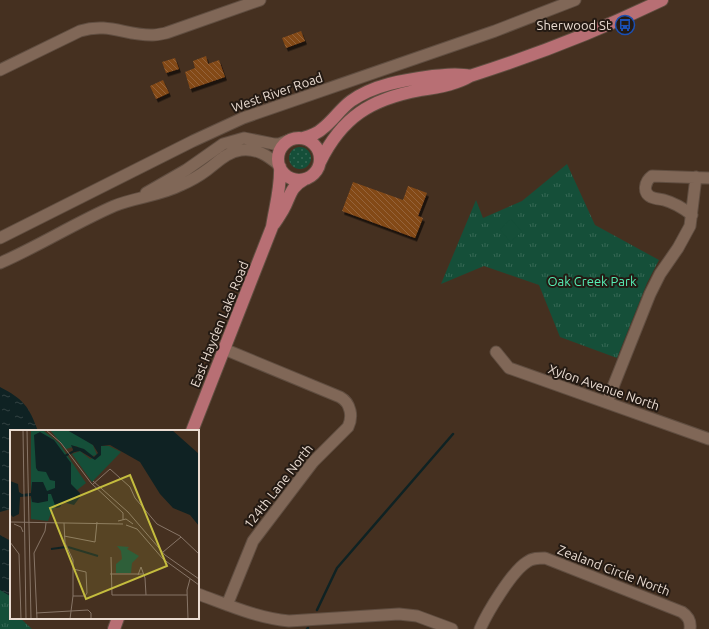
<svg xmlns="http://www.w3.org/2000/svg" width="709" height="629" font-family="Ubuntu,sans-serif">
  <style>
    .grass { fill: url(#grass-dots) }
    .park { fill: url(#park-tufts) }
    .pitch { fill: #154f39 }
    .water { fill: url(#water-ripples) }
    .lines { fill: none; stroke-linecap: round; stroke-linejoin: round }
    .stream { stroke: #0f2223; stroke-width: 2.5 }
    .building { fill: url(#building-back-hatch); filter: url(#shadow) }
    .minor-casing { stroke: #604e41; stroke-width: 13 }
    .major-casing { stroke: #604e41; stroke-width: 14 }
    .minor { stroke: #806757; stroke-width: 11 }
    .major { stroke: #b86f74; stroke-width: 12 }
    .labels { text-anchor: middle; stroke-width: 4; stroke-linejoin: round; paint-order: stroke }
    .poi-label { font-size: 13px; fill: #eadcd2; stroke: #241a13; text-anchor: end }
    .street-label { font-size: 13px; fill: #eadcd2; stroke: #241a13 }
    .park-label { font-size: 13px; fill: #56efb5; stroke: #241a13 }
    .inset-river { fill: none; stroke: #0f2223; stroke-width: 2 }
    .inset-road { fill: none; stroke: #877567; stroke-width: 1 }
    .view { fill: #c4bc3e; fill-opacity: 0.15; stroke: #c4bc3e; stroke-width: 2 }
    .inset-edge { fill: none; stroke: #eadcd2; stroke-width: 2 }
  </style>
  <defs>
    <pattern id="grass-dots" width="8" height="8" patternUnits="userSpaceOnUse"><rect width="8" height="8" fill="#154f39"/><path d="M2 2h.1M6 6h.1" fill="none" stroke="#376855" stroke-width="1.8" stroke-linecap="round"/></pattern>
    <pattern id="park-tufts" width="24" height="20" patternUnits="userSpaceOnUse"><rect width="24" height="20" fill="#154f39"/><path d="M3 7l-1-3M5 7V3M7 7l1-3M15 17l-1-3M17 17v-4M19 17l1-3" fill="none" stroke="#376855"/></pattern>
    <pattern id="water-ripples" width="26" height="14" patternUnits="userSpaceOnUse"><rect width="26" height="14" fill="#0f2223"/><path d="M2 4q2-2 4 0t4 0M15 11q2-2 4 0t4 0" fill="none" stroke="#324242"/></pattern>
    <pattern id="building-back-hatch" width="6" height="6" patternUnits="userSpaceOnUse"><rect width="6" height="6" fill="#834919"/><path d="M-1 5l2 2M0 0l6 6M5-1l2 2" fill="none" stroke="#95633a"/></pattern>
    <filter id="shadow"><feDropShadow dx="2" dy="3.5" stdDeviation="0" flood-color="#0009"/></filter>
  </defs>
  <rect width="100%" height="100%" fill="#453020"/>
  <path class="grass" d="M289 158a11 11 0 1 1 22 0a11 11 0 1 1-22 0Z"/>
  <path class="park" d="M567 164 595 225 659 260 647 283 617 358 560 337 539 285 484 266 441 284 476 200 483 218 522 201Z
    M0 550 11 587V618H20L32 629H0Z"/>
  <path class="pitch" d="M511 219 522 232 510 242 500 229Z"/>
  <path class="water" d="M0 387C23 399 29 406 38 431H11V509L0 512Z
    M0 535 11 541 10 596 0 590Z"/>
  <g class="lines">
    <path class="stream" d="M317 610 337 568 453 434
      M307 629 308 628"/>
  </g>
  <path class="building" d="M301 31 305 41 286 48 282 38Z
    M206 56 208 64 219 60 225 77 190 89 185 72 195 68 193 61Z
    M175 58 179 69 166 73 162 62Z
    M163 80 169 93 156 99 150 86Z
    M353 182 403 200 408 186 427 193 418 216 423 218 415 238 342 211Z"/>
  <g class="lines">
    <defs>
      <path id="minor" d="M0 70 80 31C109 22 126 36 153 35 157 35 161 34 166 33L260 0
        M146 193 186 170 223 144 244 138 274 144H279L289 140
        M692 215C683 208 675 203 664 200 660 199 655 199 651 197 642 193 645 181 652 176L709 178
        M0 238 193 141 243 118 495 31 575 0
        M0 263C39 246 75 223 114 206 136 197 160 196 181 185 190 181 199 176 207 170 218 162 227 152 241 150 257 148 268 156 279 165
        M224 349 340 397C351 403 353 417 348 427L313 462 253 541 227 605
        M496 352 509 368 709 439
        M607 402 650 294 660 274 678 248 690 226 696 177
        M198 594C228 605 257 618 289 621L399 614 417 616 452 629
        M480 629C487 613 512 571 527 562 532 558 539 558 545 558L682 612C688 616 691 622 690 629"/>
      <path id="major" d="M303 138C310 136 317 134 322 129 333 121 340 109 351 101 375 84 405 80 433 76 446 75 457 73 470 76
        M278 159a21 21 0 1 1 42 0a21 21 0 1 1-42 0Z
        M320 162C342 117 371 99 420 90 436 88 455 85 470 76 536 55 600 30 662 0
        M274 224C277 220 280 215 283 210 291 196 289 188 305 179
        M192 431 272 227C275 207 281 188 280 167
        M114 629 118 618"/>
    </defs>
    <use href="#minor" class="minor-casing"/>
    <use href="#major" class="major-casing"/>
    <use href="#minor" class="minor"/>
    <use href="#major" class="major"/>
  </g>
  <defs>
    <symbol id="bus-ring" viewBox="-11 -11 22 22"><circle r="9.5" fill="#241a13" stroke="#1a4fb4" stroke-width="1.5"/><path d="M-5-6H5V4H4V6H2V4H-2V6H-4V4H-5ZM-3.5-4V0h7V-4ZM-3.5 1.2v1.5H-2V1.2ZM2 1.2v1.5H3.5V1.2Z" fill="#1a4fb4"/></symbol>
  </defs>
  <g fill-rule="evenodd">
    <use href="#bus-ring" x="614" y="14" width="22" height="22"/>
  </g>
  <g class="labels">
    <g class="poi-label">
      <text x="611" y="30">Sherwood St</text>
    </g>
    <g class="street-label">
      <text transform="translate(277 92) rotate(-19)" y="5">West River Road</text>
      <text transform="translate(219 324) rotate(-68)" y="5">East Hayden Lake Road</text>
      <text transform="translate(604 387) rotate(19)" y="5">Xylon Avenue North</text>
      <text transform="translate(278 486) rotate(-52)" y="5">124th Lane North</text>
      <text transform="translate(614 570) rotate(21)" y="5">Zealand Circle North</text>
    </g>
    <g class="park-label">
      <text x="592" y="286">Oak Creek Park</text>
    </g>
  </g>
  <g transform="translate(10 430)">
    <rect width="189" height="189" fill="#453020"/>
    <path d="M21 0 34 1 49 13 76 53 42 80 38 91 21 89ZM40 0H57L71 7 83 15 87 25 82 26 66 16 56 19ZM91 16H99L111 22 82 52 62 24 70 21 80 29 91 25ZM107 116 119 117 117 119 129 126 122 133 121 143H106V134L112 129 111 121Z" fill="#154f39"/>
    <path d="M57 0H162L189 24V96L180 85 163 78 150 64 130 32 100 15 91 16V25L85 30 70 21 64 22 61 15 74 19 84 27 88 23 83 15ZM30 2 44 10 61 33V54L70 63V67L64 75 53 72 50 77 46 78 41 64H38V71L28 73 22 72 21 66 10 67 9 84 3 87 0 84V51L8 54 9 62 12 64 21 63 22 52H33L37 61 45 58V51L40 50 36 42 28 41 26 38 24 5Z" fill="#0f2223"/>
    <path class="inset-river" d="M53 27 66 20M58 117 88 126M41 119 56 117"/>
    <path class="inset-road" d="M13 0 16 189M17 0 21 189M36 0 51 13 81 53 113 83V90M83 51 118 82 155 125 189 149M82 55 100 39 120 57 125 68 147 94 170 106 189 124M108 91 116 89 123 94M0 92 113 94M54 93 55 113 63 130V166L60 189M4 94 11 97 13 102M116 95 127 99 153 129 189 155M54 106 85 112 87 92M0 112 9 124 11 189M153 122 171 107M101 127 102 165H177M63 139 76 142 77 163 75 166H63M100 144H134M128 145 131 137 135 148 136 165M26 183 78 180 81 183V189M27 189 24 123 35 101 36 93M178 189 177 160 180 149"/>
    <path class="view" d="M120 45 157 136 76 169 40 78Z"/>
    <rect width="189" height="189" class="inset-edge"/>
  </g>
</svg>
